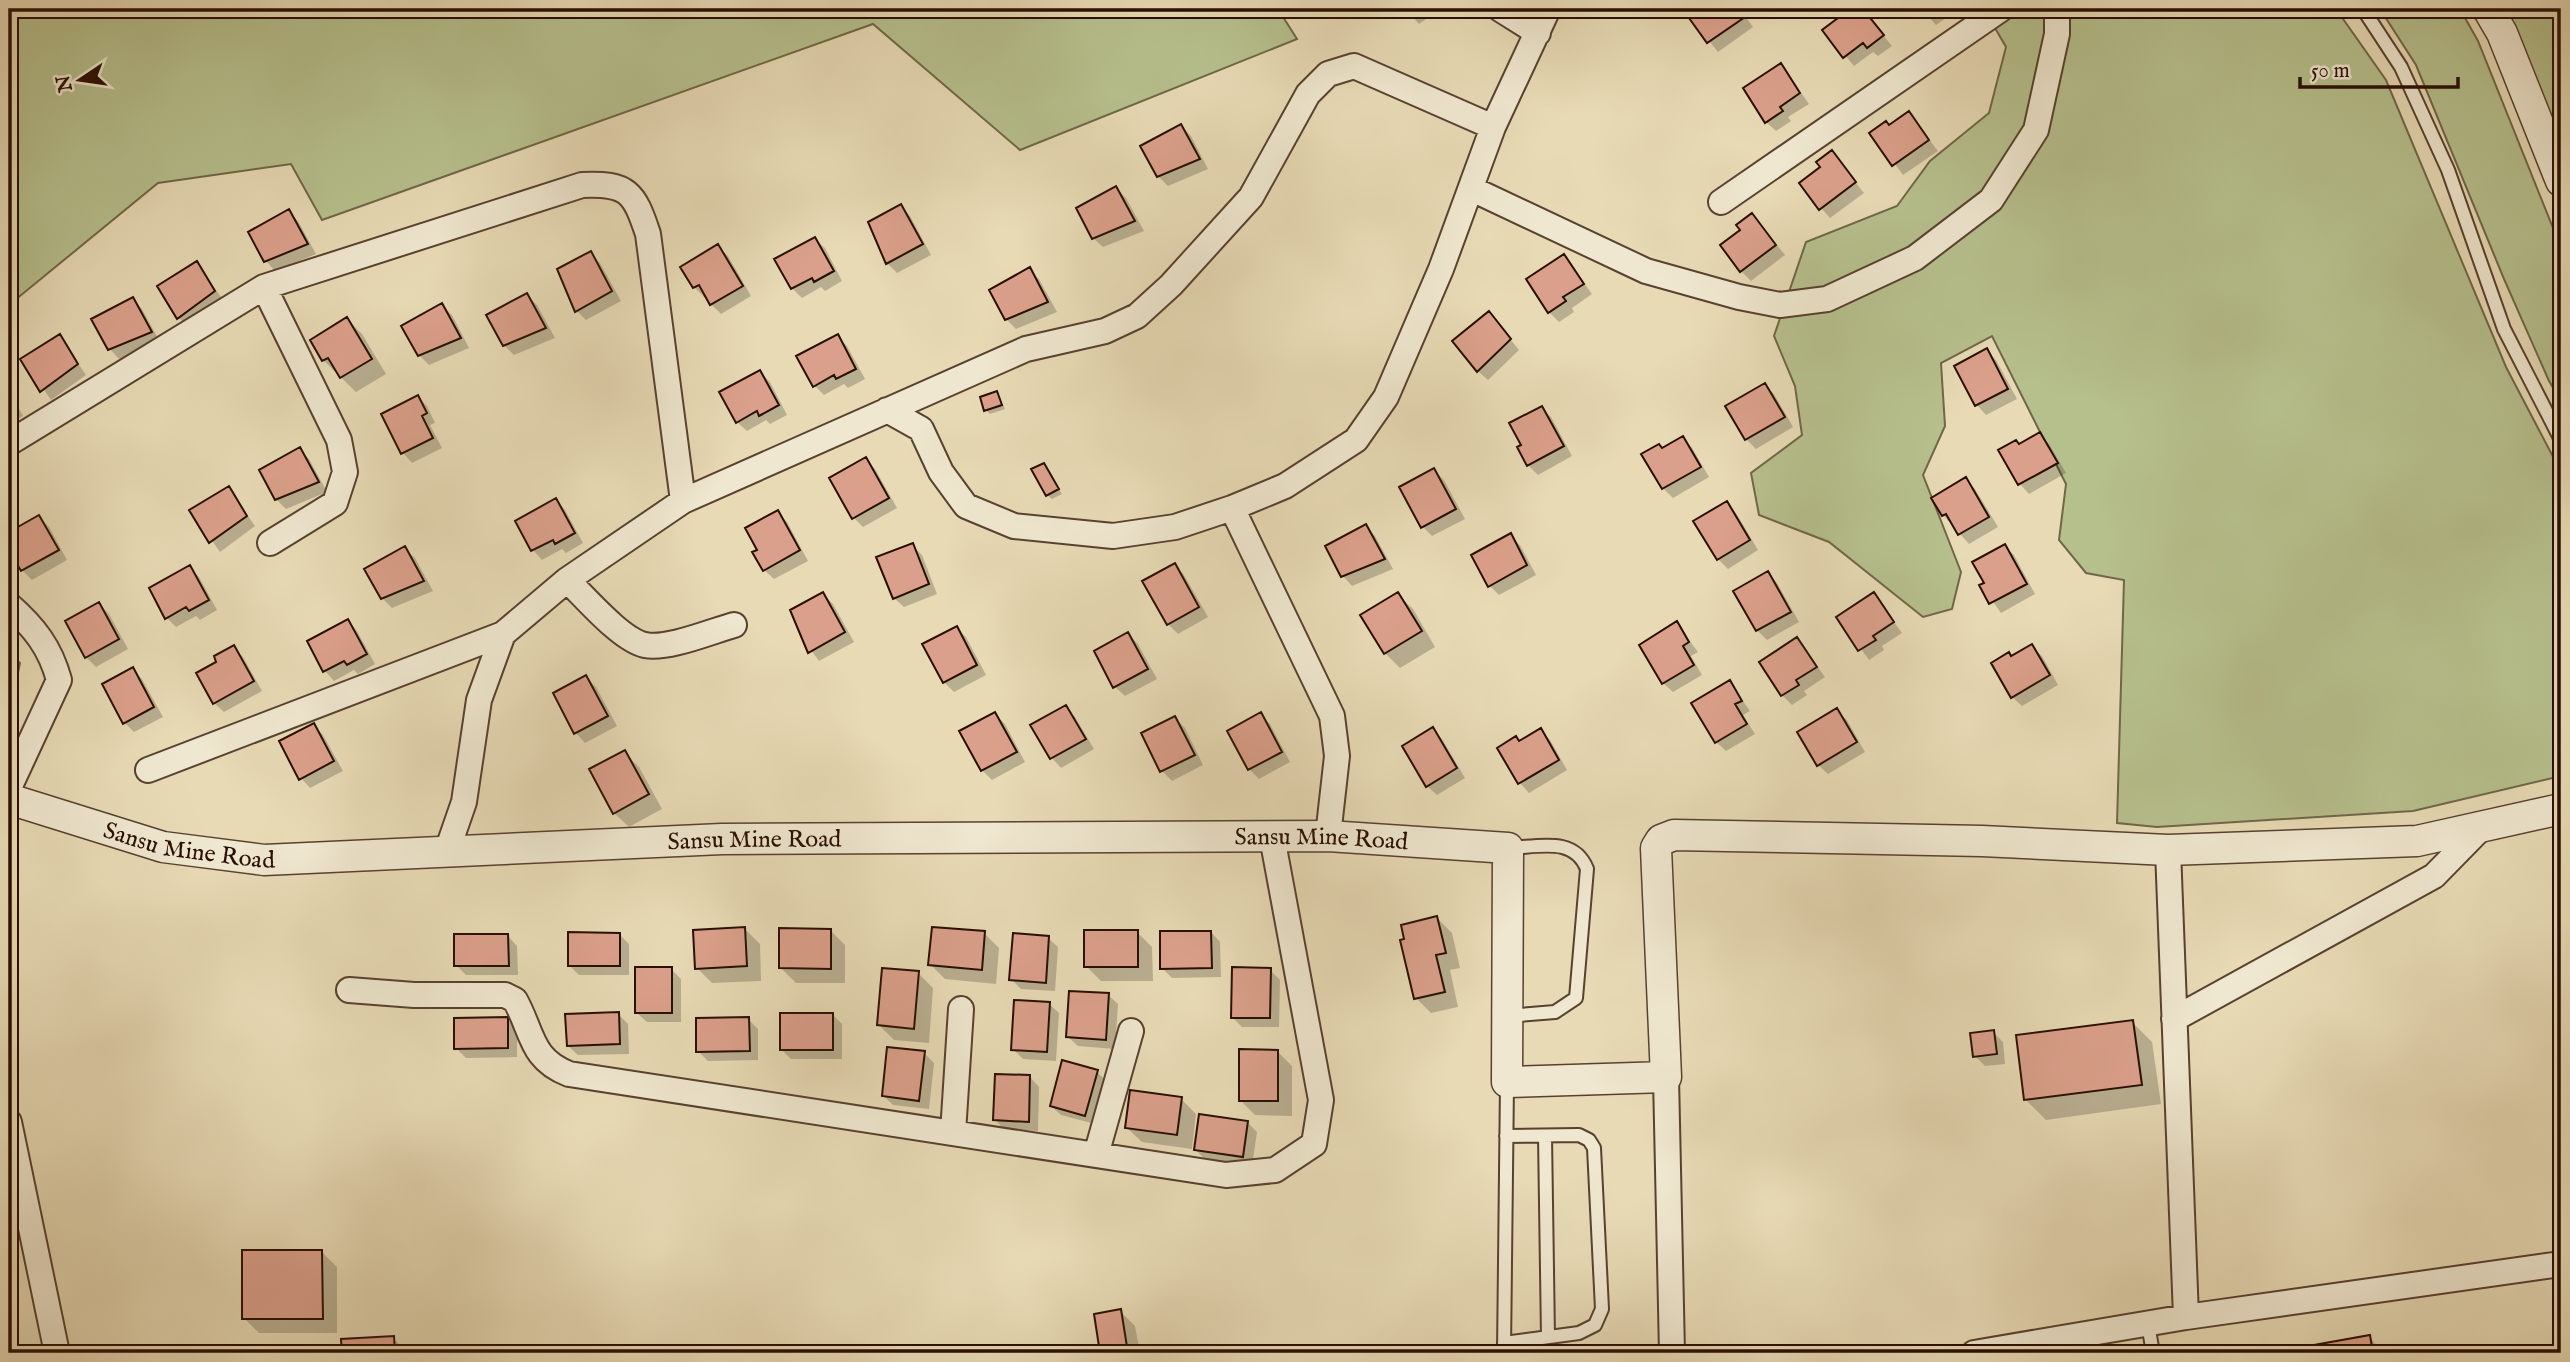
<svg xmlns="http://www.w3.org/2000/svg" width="2570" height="1362" font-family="'IM FELL English',serif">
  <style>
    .green { fill: #b6c08d; stroke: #706748; stroke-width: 2 }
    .shadow { fill: #0003 }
    .building { fill: #dba08b; stroke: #290e02; stroke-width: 2 }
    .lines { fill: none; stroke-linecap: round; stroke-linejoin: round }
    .service-casing { stroke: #58412f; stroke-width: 16 }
    .minor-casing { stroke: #58412f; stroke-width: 28 }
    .tertiary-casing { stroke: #58412f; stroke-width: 33 }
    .service { stroke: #efe7cf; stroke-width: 12 }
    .minor { stroke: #efe7cf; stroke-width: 24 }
    .tertiary { stroke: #efe7cf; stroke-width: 30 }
    .labels { text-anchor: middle; stroke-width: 5; stroke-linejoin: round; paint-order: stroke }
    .street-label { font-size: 24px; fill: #290e02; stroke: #efe7cf }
  </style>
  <rect width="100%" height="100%" fill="#e7dab5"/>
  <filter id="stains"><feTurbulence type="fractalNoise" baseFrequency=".00286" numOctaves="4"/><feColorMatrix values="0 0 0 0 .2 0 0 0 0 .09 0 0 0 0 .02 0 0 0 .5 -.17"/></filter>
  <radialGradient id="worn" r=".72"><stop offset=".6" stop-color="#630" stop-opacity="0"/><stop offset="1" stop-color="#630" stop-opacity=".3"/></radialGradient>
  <path class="green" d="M9 9H1278L1297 39 1020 150 873 24 322 220 291 164 158 183 9 305Z
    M1984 9H2336L2386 80 2506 367 2561 472V776L2413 811 2157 827 2117 823 2124 580 2086 573 2059 540 2066 484 1992 336 1941 363 1945 426 1923 475 1961 572 1952 609 1923 617 1829 542 1759 515 1751 473 1802 435 1795 386 1774 336 1806 242 1897 206 1930 161 1989 113 2006 47Z
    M2380 9H2460L2478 41 2561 248V401L2549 381 2504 279 2416 65Z
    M2501 9H2561V151Z
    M9 652 20 663 9 716Z"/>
  <path class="shadow" d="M1406 9H1441L1419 24Z
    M1705 9H1740L1753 27 1718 52 1691 18Z
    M1853 9H1862L1892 46 1878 56 1873 52 1854 66 1824 30Z
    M1922 9H1948L1952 14 1936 25Z
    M1781 65 1809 104 1788 117 1791 121 1776 131 1766 122Z
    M1909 113 1938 151 1903 175 1872 133 1890 126Z
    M1181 126 1191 136 1208 169 1168 186 1158 176Z
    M1832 153 1864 193 1830 218 1821 208 1822 167Z
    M1116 188 1126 198 1144 231 1103 247 1093 238Z
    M901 206 910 216 931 255 897 273 887 263 870 223Z
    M289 212 298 221 316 254 275 271 266 261Z
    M1752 215 1785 255 1751 281 1741 271 1742 230Z
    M815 239 825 248 842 281 825 291 821 287 802 298 792 288Z
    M718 247 728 256 751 296 721 314 694 287Z
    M590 253 600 263 621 301 586 320 577 311Z
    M1564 256 1592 294 1572 308 1574 312 1559 322 1549 312Z
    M197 264 224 301 188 327 179 318Z
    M1029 270 1039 279 1057 312 1016 329 1006 319Z
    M527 295 537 305 555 338 514 355 504 345Z
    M132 299 142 309 160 342 119 359 110 349Z
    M442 305 452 315 469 348 429 365 419 355Z
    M1489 313 1519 350 1488 380 1478 371Z
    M347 319 362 334 386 374 356 392 323 360Z
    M59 336 86 375 51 400 23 359Z
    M837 336 847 346 865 379 848 388 844 384 824 395 815 386Z
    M1987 351 1996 360 2017 399 1986 415 1977 405Z
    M760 372 770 382 787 415 770 424 766 420 747 431 737 422Z
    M1765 385 1774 394 1793 427 1756 449 1746 439Z
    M9 390 23 416 9 424Z
    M997 393 1005 409 990 414 986 410Z
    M418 397 427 406 435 423 430 425 442 448 412 463 403 453 383 415Z
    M1541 408 1551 417 1572 456 1538 475 1528 465 1523 446Z
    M2040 434 2049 444 2066 473 2029 494 2020 484 2001 451 2020 446Z
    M1683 438 1692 448 1709 477 1673 498 1663 488V449Z
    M299 449 309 459 327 492 286 509 276 499Z
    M866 459 875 469 897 508 863 527 854 518Z
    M1044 465 1062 494 1052 499 1047 495Z
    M1434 470 1444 480 1465 519 1432 536 1423 527Z
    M1965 479 1975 489 1998 527 1969 544 1943 515Z
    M228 488 255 526 220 552 191 511Z
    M556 500 565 510 583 543 566 553 562 549 542 560 533 550 517 521Z
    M1727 503 1736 513 1758 550 1728 569 1718 559Z
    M777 512 787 522 808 561 774 579 764 570 759 550Z
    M39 517 49 527 67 560 32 580 22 570 9 546V534Z
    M1365 526 1375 536 1393 569 1352 586 1343 576Z
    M1510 536 1520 545 1536 575 1499 595 1489 585Z
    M912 545 922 555 937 594 904 607 894 598Z
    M2004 546 2014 555 2035 594 2001 613 1982 586 1986 584Z
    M405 549 415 558 433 591 392 608 382 598Z
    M1175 565 1184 575 1208 617 1178 634 1168 624Z
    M190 568 199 577 217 610 200 620 196 616 176 627 167 618Z
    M1768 573 1777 583 1799 622 1767 640 1757 630 1735 591Z
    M823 594 833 604 854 642 819 661 800 635Z
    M1874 594 1902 633 1882 646 1884 650 1869 660 1838 617Z
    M1398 595 1413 609 1435 647 1400 668 1385 653 1362 616Z
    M99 604 109 614 128 649 96 667 86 657Z
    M348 621 357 631 375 664 358 674 354 670 334 681 325 671Z
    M1677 624 1698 652 1691 656 1702 675 1673 692 1663 683Z
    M956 628 966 637 986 675 954 692 944 682Z
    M1128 634 1138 644 1157 679 1125 696 1115 687Z
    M1797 639 1825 677 1804 691 1807 695 1792 705 1782 695Z
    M233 647 243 657 262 691 224 712 214 703Z
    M2032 647 2042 656 2058 685 2022 706 2012 697V658Z
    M132 669 142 679 163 717 134 732 125 723Z
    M586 677 596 687 617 726 585 743 576 733 555 694Z
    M1730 683 1750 711 1743 715 1755 734 1726 751 1716 742Z
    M1065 707 1075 717 1094 749 1061 768 1052 758 1033 726Z
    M1837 711 1847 720 1865 752 1828 774 1818 765Z
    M995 714 1005 724 1025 762 992 780 982 770 961 732Z
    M1260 714 1270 724 1290 762 1259 779 1249 769Z
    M1175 718 1185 728 1203 765 1172 781 1162 771Z
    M314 725 323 735 343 771 310 788 301 778Z
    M1433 730 1442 739 1465 778 1437 795 1427 786Z
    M1540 730 1550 740 1567 770 1529 793 1520 783 1499 748 1520 742Z
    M624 752 639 767 662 809 629 827 614 813Z
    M1437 918 1452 933 1460 968 1450 970 1458 1007 1431 1013 1416 998Z
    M745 929 760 944 761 981 712 983 697 968Z
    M830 930 845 945V983H796L781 968Z
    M1137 932 1152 947 1153 981H1101L1086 966Z
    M1211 932 1220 942 1221 977 1172 978 1162 968Z
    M984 933 999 948 996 984 945 979 930 964Z
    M619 934 629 944V975H579L569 965Z
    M508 936 517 946 518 975H466L456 965Z
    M1048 938 1058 947 1055 991 1021 989 1011 979Z
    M671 969 681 979V1022H647L637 1013Z
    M1270 970 1280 980 1279 1027H1242L1232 1017Z
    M918 973 933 988 929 1043 894 1040 879 1025Z
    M1108 995 1118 1004 1115 1049 1078 1046 1068 1037Z
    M1049 1004 1059 1013 1056 1061 1023 1059 1013 1049Z
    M618 1014 628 1024 629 1054 578 1055 568 1046Z
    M832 1014 842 1024V1059H791L781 1049Z
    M507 1019 517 1028V1057L466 1058 456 1048Z
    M748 1019 758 1029V1060L708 1061 698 1051Z
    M2132 1022 2152 1042 2161 1104 2046 1120 2026 1100Z
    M1993 1032 2003 1042 2005 1064 1985 1066 1975 1056Z
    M1277 1051 1292 1066V1116L1255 1115 1240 1100Z
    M924 1053 934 1063 929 1109 893 1105 883 1095Z
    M1097 1072 1106 1081 1095 1124 1061 1115 1051 1106Z
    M1030 1077 1039 1087 1038 1131 1004 1129 995 1120Z
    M1181 1099 1196 1114 1192 1149 1142 1142 1127 1128Z
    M1247 1122 1257 1132 1252 1166 1205 1160 1196 1150Z
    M322 1252 337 1267V1333H259L244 1318Z
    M1120 1311 1135 1326 1140 1353H1102L1096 1316Z
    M2369 1337 2384 1353H2289L2288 1351Z
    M393 1338 403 1348V1353H343V1341Z"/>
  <path class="building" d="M1702 9H1739L1745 17 1707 43 1689 18Z
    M1850 9H1863L1884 35 1867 48 1863 43 1843 58 1822 30Z
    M1781 63 1800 93 1780 107 1783 111 1765 123 1743 88Z
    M1909 111 1929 140 1892 166 1869 133 1886 121 1889 125Z
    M1181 124 1200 159 1157 177 1140 146Z
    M1832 150 1856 182 1819 210 1799 183 1820 167 1816 162Z
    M1116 186 1135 221 1092 239 1076 208Z
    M901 204 923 244 886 264 868 222Z
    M289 209 308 244 264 262 248 232Z
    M1752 213 1776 245 1740 272 1720 245 1740 230 1736 225Z
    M815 237 834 271 814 282 812 278 791 289 774 259Z
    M718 244 743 286 710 305 699 285 693 288 680 267Z
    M591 251 612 291 575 312 557 269Z
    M1564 254 1584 284 1563 297 1566 301 1548 313 1526 279Z
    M197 261 215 291 177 319 157 286Z
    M1030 267 1048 302 1005 320 989 290Z
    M527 293 546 328 503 346 486 315Z
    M133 297 152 332 108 350 91 319Z
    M442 303 461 338 418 356 401 326Z
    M1489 311 1511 339 1477 372 1452 341Z
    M347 317 372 359 340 378 328 358 322 361 310 340Z
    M60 334 78 364 40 392 20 359Z
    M838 334 856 369 836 379 834 375 813 387 796 356Z
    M1987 348 2008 389 1975 406 1954 366Z
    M760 370 779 405 759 416 757 411 736 423 719 392Z
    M1765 383 1785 417 1745 440 1725 406Z
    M997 391 1002 405 984 411 980 397Z
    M418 395 427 413 422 416 433 438 401 454 381 414Z
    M1542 406 1564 446 1527 466 1517 447 1521 445 1509 423Z
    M2040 432 2058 463 2018 485 1998 450 2016 440 2019 444Z
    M1683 436 1701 467 1662 489 1641 454 1659 444 1662 448Z
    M300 447 319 482 275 500 259 470Z
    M866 457 889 498 852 519 829 478Z
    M1044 463 1059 489 1046 496 1031 469Z
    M1434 468 1456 509 1421 528 1399 487Z
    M1966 477 1989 517 1958 535 1946 514 1942 516 1931 498Z
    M229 486 247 516 209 543 189 510Z
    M556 498 575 533 555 544 553 540 531 551 515 521Z
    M1727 501 1750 540 1717 560 1693 521Z
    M778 510 800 550 763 571 752 552 757 550 745 528Z
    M39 515 59 550 21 571 9 550V532Z
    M1366 524 1385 559 1341 577 1325 546Z
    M1511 533 1527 565 1488 587 1471 555Z
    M913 543 929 584 893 599 876 557Z
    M2005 544 2027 584 1989 604 1979 585 1984 583 1972 562Z
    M405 546 424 581 381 599 364 569Z
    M1175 563 1199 607 1167 625 1142 581Z
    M190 565 209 600 189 611 186 607 165 619 149 588Z
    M1768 571 1791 612 1756 631 1733 591Z
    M823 592 845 632 808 653 790 610Z
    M1398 592 1422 631 1384 654 1360 615Z
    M1874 592 1894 622 1873 636 1876 640 1858 651 1836 617Z
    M99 602 119 639 85 658 65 621Z
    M348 619 367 654 347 665 344 661 323 672 307 641Z
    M1677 621 1689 642 1683 646 1694 665 1662 684 1639 645Z
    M957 626 977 665 943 683 922 644Z
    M1128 632 1148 669 1113 688 1094 651Z
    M1797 637 1817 667 1796 680 1799 685 1781 696 1759 662Z
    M2032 644 2050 675 2011 698 1991 663 2009 652 2011 656Z
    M234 645 254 681 213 704 196 673 216 662 214 656Z
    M133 667 154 707 123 724 102 684Z
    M586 675 608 716 574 734 553 693Z
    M1730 680 1742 701 1735 704 1747 724 1715 743 1691 703Z
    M1066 705 1086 739 1050 759 1030 725Z
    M1837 708 1857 742 1817 766 1797 732Z
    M995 712 1017 752 981 771 959 731Z
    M1261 712 1282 752 1248 770 1227 731Z
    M1175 716 1195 755 1160 772 1141 733Z
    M314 723 334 761 299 780 279 741Z
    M1433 727 1457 768 1426 787 1402 746Z
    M1541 728 1559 760 1518 784 1497 748 1516 736 1519 741Z
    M625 750 649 794 613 814 589 769Z
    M1437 916 1446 953 1436 955 1445 992 1414 999 1400 940 1404 939 1401 925Z
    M745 927 747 966 695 969 693 930Z
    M932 927 985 931 982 970 928 965Z
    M779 928 831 929V969L779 968Z
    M1084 930H1138V967H1084Z
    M1160 931H1211L1212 968 1160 969Z
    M568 932 620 933V966H568Z
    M1013 933 1049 936 1046 983 1009 980Z
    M454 934H508L509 966H454Z
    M635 967H672V1013H635Z
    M1232 967 1271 968 1270 1018H1231Z
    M882 968 919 971 914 1029 877 1025Z
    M1069 991 1109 993 1106 1040 1066 1037Z
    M1014 1000 1050 1002 1047 1052 1011 1050Z
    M619 1012 620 1044 567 1046 565 1014Z
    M780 1013H833V1050H780Z
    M508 1017V1048L454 1049V1018Z
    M749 1017 750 1051 696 1052V1018Z
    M2133 1020 2142 1085 2024 1100 2016 1035Z
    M1994 1030 1997 1054 1973 1057 1970 1033Z
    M887 1047 925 1051 919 1101 882 1096Z
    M1239 1049 1278 1050V1101H1239Z
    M1062 1060 1098 1070 1085 1116 1050 1106Z
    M995 1074 1030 1075 1029 1122 993 1120Z
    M1130 1090 1182 1097 1177 1135 1125 1128Z
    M1199 1114 1248 1121 1243 1157 1194 1150Z
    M242 1250H322L323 1319H242Z
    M1121 1309 1128 1353H1100L1094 1314Z
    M2370 1335 2373 1353H2287L2286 1350Z
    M394 1336 395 1353H342L341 1339Z"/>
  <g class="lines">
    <defs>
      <path id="service" d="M2363 9 2401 67 2448 170 2504 329 2561 440
        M1507 1016 1555 1012 1576 998 1587 869C1574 836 1539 847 1508 848
        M1545 1136 1548 1337
        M2148 1324 2153 1353
        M1504 1343 1579 1333 1595 1325 1602 1309 1594 1148 1589 1140 1579 1135 1506 1136
        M1504 1353 1507 1083"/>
      <path id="minor" d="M1500 9 1538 33
        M1472 189 1646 271 1739 297 1780 305 1827 299 1915 258 1991 200 2036 130 2057 34V9
        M1721 202 2001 9
        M887 410 921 429 941 472 966 506 1014 526 1113 536 1175 527 1232 508 1285 486 1356 440 1386 397 1441 269 1493 127 1548 9
        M9 443 264 287
        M1232 508 1332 716 1337 756 1328 836
        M270 543 335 503 345 472 339 440 264 287 582 185C628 183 634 192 648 234L683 501
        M567 580C585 597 621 640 645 645 667 650 712 631 734 625
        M9 605C34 627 50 647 59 680L9 788
        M148 770 503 634
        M2168 850 2186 1317
        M447 851 464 802 479 700 503 634 567 580 683 501 1026 349 1105 331 1137 316 1171 285 1251 197 1308 94 1328 74 1354 66 1493 127
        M349 990 414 995H505L515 1000C533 1032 530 1059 569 1074L1226 1175 1275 1170 1314 1144 1321 1100 1272 837
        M2174 1019 2434 876 2481 828
        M1666 1077 1672 1353
        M9 1122 57 1353
        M953 1133 961 1009
        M1096 1155 1131 1031
        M1974 1353 2186 1317 2561 1264"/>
      <g id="tertiary">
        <path d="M2488 9 2502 33 2561 181"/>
        <path id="s1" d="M9 799 163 847 264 860 722 839 1328 836 1508 848 1507 1082 1666 1077 1656 848 1661 840 1674 835 1982 841 2168 850 2417 841 2561 809"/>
      </g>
    </defs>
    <use href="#service" class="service-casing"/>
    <use href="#minor" class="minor-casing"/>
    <use href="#tertiary" class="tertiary-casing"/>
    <use href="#service" class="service"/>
    <use href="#minor" class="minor"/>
    <use href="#tertiary" class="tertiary"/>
  </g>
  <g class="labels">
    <g class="street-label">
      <text dy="8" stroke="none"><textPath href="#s1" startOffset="754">Sansu Mine Road</textPath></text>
      <text dy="8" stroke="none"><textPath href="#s1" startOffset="1321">Sansu Mine Road</textPath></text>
      <text dy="8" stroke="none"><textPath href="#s1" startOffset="187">Sansu Mine Road</textPath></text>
    </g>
  </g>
  <rect width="2570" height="1362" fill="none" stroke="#e7dab5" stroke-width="35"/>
  <rect x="10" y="10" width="2549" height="1341" fill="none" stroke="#290e02" stroke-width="3.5"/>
  <rect x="18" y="18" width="2535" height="1327" fill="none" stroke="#290e02" stroke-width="2"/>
  <g transform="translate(80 80) rotate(257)" stroke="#efe7cf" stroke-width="5" paint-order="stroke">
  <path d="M0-5L12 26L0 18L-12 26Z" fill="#290e02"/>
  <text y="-10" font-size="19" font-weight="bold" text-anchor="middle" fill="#290e02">N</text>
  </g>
  <path d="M2300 77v10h158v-10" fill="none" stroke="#290e02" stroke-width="3.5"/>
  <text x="2311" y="77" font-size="21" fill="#290e02" stroke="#efe7cf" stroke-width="5" paint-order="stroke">50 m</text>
  <rect width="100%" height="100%" filter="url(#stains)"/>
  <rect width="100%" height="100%" fill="url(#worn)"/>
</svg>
